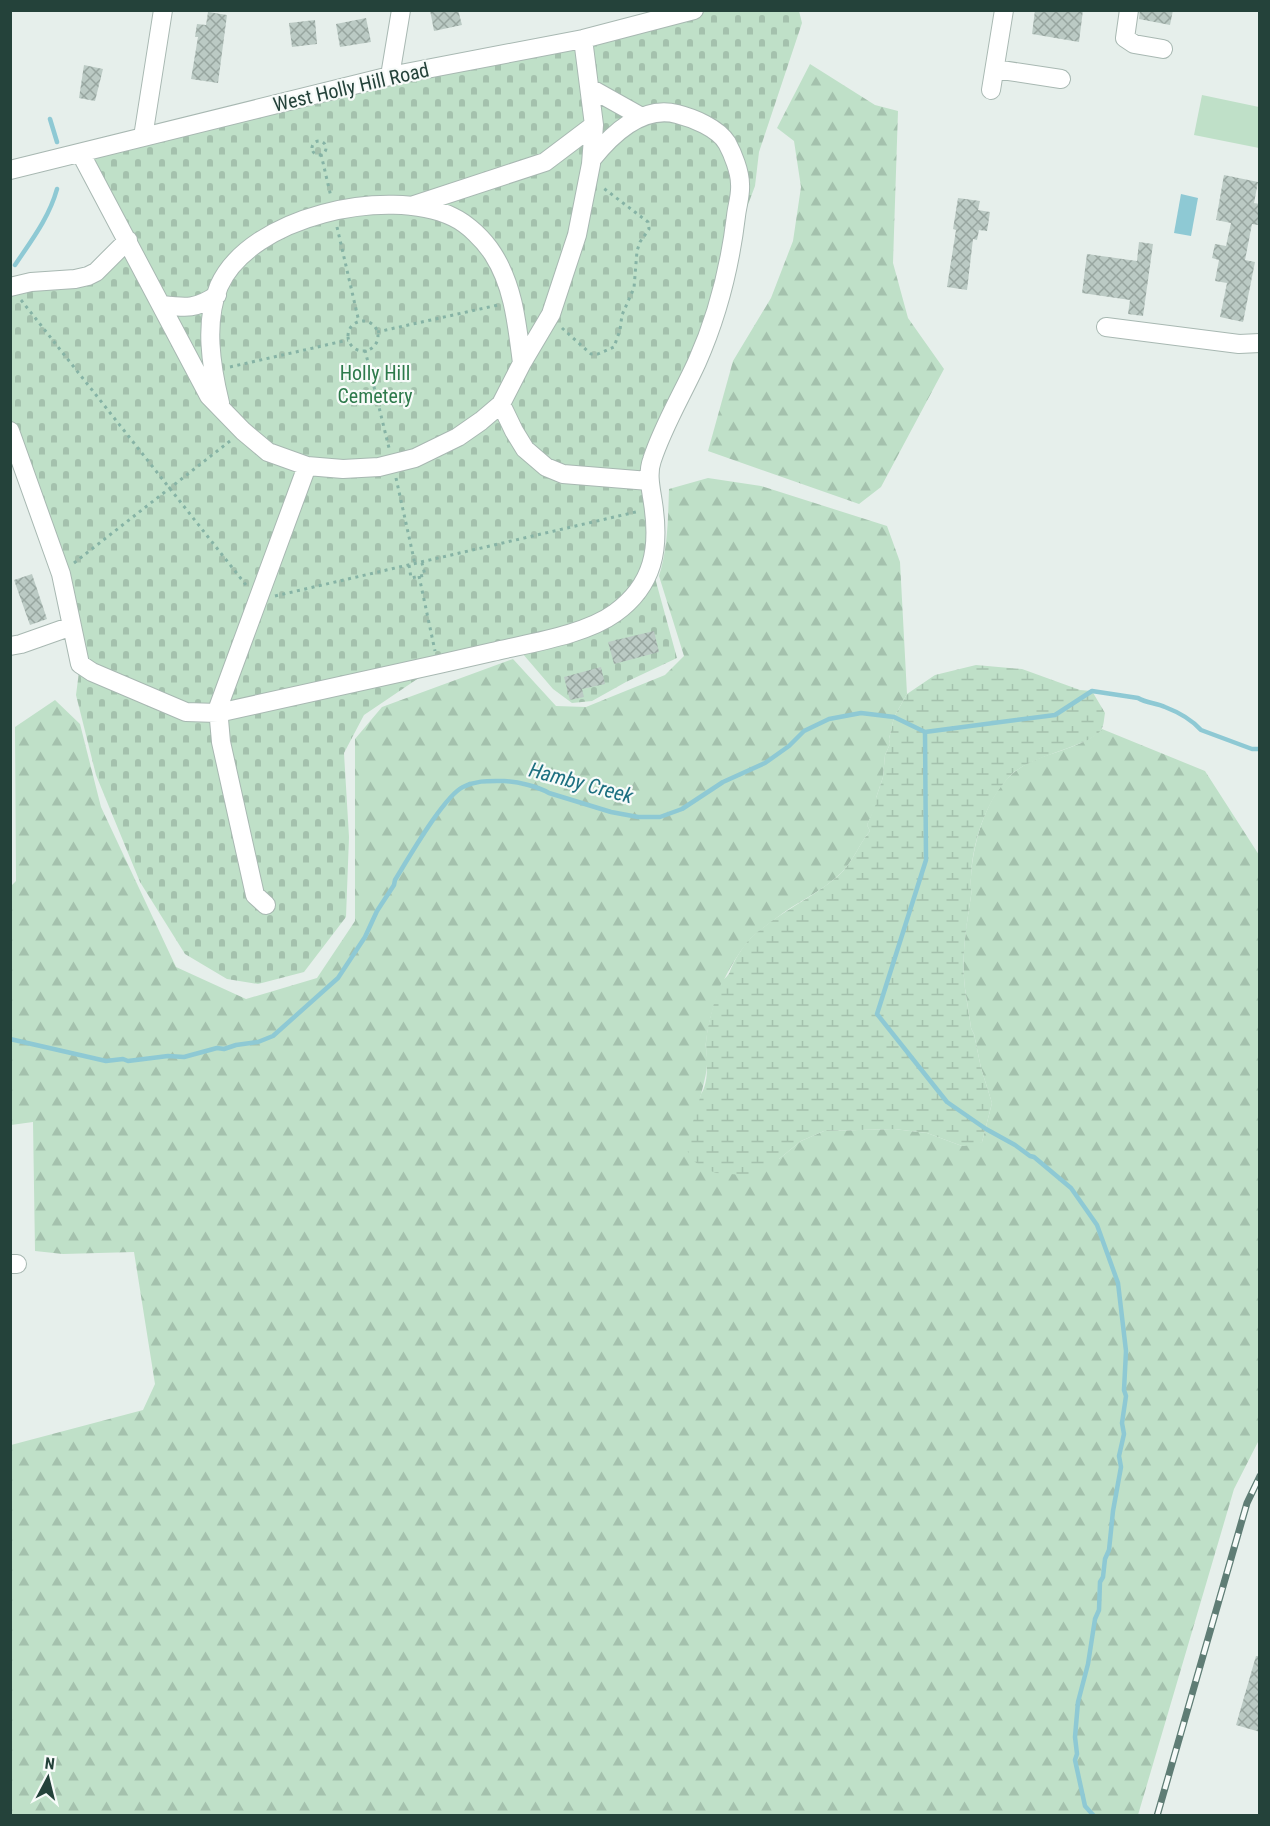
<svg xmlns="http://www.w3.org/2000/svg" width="1270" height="1826" font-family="'Roboto Condensed',sans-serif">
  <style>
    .forest { fill: url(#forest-firs) }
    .wetland { fill: url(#wetland-marsh) }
    .cemetery { fill: url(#cemetery-stones) }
    .garden { fill: #bfe0c8 }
    .water { fill: #8ec9d4 }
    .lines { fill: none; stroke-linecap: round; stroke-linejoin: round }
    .stream { stroke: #8ec9d4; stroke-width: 4.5 }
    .building { fill: url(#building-cross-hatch) }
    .minor-casing { stroke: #a8b8b2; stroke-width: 20 }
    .path { stroke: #86b3a5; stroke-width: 3; stroke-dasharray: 3 4.5; stroke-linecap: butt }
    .minor { stroke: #fff; stroke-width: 18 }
    .rail-casing { stroke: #5f7d75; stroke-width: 7 }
    .rail { stroke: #f7fbf9; stroke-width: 4.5; stroke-dasharray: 14; stroke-linecap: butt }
    .labels { text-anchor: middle; stroke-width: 4.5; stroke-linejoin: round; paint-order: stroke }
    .street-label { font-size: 20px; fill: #24423a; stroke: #f7fbf9 }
    .park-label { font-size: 20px; fill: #2d7a4b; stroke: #f7fbf9 }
    .water-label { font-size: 21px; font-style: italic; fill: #1c6f80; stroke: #f7fbf9 }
  </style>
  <defs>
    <pattern id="forest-firs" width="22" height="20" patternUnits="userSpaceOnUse" patternTransform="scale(1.5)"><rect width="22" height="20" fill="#bfe0c8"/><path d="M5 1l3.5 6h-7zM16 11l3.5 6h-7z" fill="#a4c1ad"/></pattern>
    <pattern id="wetland-marsh" width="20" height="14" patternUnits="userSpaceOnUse" patternTransform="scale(1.5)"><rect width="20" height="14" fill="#bfe0c8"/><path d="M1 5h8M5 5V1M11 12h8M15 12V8" fill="none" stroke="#a4c1ad"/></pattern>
    <pattern id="cemetery-stones" width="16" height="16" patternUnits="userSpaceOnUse" patternTransform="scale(1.5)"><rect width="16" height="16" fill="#bfe0c8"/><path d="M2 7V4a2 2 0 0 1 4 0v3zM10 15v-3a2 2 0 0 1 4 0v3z" fill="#a4c1ad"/></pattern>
    <pattern id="building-cross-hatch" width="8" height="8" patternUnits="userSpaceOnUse" patternTransform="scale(1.5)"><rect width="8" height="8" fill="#bbcac4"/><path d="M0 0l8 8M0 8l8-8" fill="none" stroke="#98a6a0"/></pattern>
  </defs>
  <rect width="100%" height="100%" fill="#e6efeb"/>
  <path class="forest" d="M810 64 875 105 898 111 893 263 908 318 944 369 881 487 859 504 708 451 733 361 771 298 793 241 801 187 794 141 777 128Z
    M708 478 761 486 887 526 900 562 907 694 894 717 889 739 890 744 885 755 883 777 876 798 877 804 867 825 870 831C859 844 854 860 842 872 822 892 796 902 775 919 766 926 754 934 747 943 725 970 710 1007 706 1042 705 1050 708 1057 707 1065 706 1079 701 1091 699 1105L779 1159 801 1141 824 1131 894 1129 927 1133 962 1146 982 1142 992 1103 981 1068 974 1034 971 1028C969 1011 965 994 964 978 962 951 967 922 971 896 972 890 970 884 971 877 973 841 988 789 1020 768 1044 752 1083 749 1102 729L1205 771 1259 855V1440L1234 1489 1138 1815H11V1445L143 1410 155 1384 134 1252 63 1254 35 1251 33 1122 11 1125 10 887 16 881 15 727 55 700 80 724 101 807 176 967 246 999 317 978 355 921V739L382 707 513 659 556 706 586 707 665 675 684 656 659 576C668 548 668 518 669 489Z"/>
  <path class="wetland" d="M976 665 1022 669 1080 690 1092 691 1105 713C1104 718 1104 726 1101 730 1091 746 1032 755 1012 774 986 799 972 843 971 878 970 884 972 890 971 896 967 922 962 952 964 978 965 995 969 1011 971 1028L974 1034 981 1068 992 1103 982 1142 976 1145 962 1146 927 1133 894 1129 824 1131 801 1141 779 1159 755 1173 744 1175 716 1173 703 1168 690 1158 686 1146 701 1094C710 1080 706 1060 706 1044 706 1030 715 996 722 982 724 978 729 976 730 971 734 961 741 949 749 940 775 914 810 900 838 876 853 863 858 845 870 831L867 825 876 804V798L883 777 885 755 890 744 889 739 894 717 907 694 935 675Z"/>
  <path class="cemetery" d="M697 11H799L802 23 759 152 755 186 651 463 652 567 677 658 626 682 592 701 572 703 553 689 516 646 438 665 364 715 344 753 349 837 346 917 304 972 258 984 227 979 185 954 140 882 96 775 76 695 80 664 11 431V287L75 279 127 240 81 154Z"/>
  <path class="garden" d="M1202 95 1259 107V148L1194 135Z"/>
  <path class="water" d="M1181 194 1198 198 1191 236 1174 233Z"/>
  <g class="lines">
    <path class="stream" d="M50 119 57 142
      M15 265C31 241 49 218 57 189
      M925 732 926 860 877 1014 947 1102 986 1129 1015 1145 1030 1156 1034 1157 1071 1188 1097 1225 1118 1283 1126 1351 1124 1390 1126 1396 1122 1423 1124 1434 1119 1456 1121 1467 1113 1511 1109 1550 1105 1559 1103 1577 1100 1582 1099 1610 1095 1619 1088 1664 1078 1702 1075 1737 1077 1754 1075 1760 1085 1806 1094 1816
      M10 1039 106 1061 123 1059 128 1061 168 1056 184 1057 217 1048 224 1049 236 1045 258 1042 273 1036 338 978 365 937 377 911 394 885 395 880C408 859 444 796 463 787 477 780 489 781 504 781 518 782 537 786 549 793L611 812 638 817H660L682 809 723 782 765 763 789 746 804 731 829 719 861 713 894 717 925 732 1055 715 1092 691 1138 698C1146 703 1156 703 1165 707 1178 712 1192 720 1201 730L1252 749H1260"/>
  </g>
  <path class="building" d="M430 10H458L462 25 434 31Z
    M1035 10H1083L1079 42 1032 34Z
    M1140 10H1173L1170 25 1139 19Z
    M208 12 227 15 218 83 191 79 198 37H195L197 24 206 25Z
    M366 18 371 42 340 47 336 24Z
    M315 20 317 44 292 47 289 23Z
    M84 65 103 69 95 101 79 98Z
    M1224 175 1258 182 1254 203 1260 204V217L1258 225 1252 224 1245 260 1255 262 1243 322 1220 317 1227 283 1215 281 1219 260 1212 258 1215 244 1226 246 1231 223 1216 220Z
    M958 198 980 201 978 210 990 212 987 231 979 230 977 240 973 239 967 290 947 287 956 230 953 229Z
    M1139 242 1153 244 1143 316 1128 314 1130 300 1082 293 1087 254 1137 261Z
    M32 574 47 619 30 625 14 580Z
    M654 631 659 652 614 664 608 642Z
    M601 667 605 684 582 689 584 697 570 700 564 677Z
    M1256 1656H1260V1732L1236 1725Z"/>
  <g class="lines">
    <defs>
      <path id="minor" d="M1129 10 1125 38 1134 44 1163 49
        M995 69 1061 79
        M390 76 401 10
        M590 88 640 116
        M991 90 1004 10
        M143 137 163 10
        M81 154 209 396 243 431 268 452 307 466 343 469 379 467 415 458 458 437 481 421 501 404 522 363 551 314 577 235 591 164 594 125 583 39
        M10 170 390 76 583 39 694 10
        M411 206 545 162 594 125
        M10 287 31 282 75 279 88 276 96 272 128 240
        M162 305C187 308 196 309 217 295
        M1106 327 1239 344 1260 343
        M220 403C211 366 204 322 219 286 250 216 388 186 453 217 468 224 484 240 493 254 514 287 517 325 522 363
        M501 404 514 431 525 449 546 467 563 474 649 481
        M10 431 61 574 80 664 92 672 186 712 218 713C310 693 401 673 492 652 529 643 585 635 615 613 654 585 660 548 653 503 651 489 647 474 652 460 663 426 682 395 697 362 717 317 730 266 736 216 737 206 741 195 740 184 740 172 733 154 727 143 718 128 693 118 677 114 642 105 612 134 592 159
        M10 646 21 644 72 626
        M266 905 255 895 221 742 218 708 307 466
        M10 1264H17"/>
    </defs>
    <use href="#minor" class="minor-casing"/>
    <path class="path" d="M312 148a7 7 0 1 1 14 0a7 7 0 1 1-14 0Z
      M321 154 331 197
      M337 227 359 322
      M21 300 246 585
      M348 336a15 15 0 1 1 30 0a15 15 0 1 1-30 0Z
      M562 328 591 354H598L614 347 620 330 622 315 634 288 637 251 640 242 649 229 648 222 602 187
      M377 332 498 305
      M365 350 389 448
      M230 367 348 340
      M396 478 415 564
      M74 563 230 441
      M409 565 411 578 425 575 422 563
      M419 576 435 651
      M275 596 640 511"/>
    <use href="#minor" class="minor"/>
    <defs>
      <path id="rail" d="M1157 1816 1247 1503 1260 1476"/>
    </defs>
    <use href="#rail" class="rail-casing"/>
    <use href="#rail" class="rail"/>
  </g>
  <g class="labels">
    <g class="street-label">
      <text transform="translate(351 87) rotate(-13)" y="7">West Holly Hill Road</text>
    </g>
    <g class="park-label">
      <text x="375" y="380">Holly Hill<tspan x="375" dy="23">Cemetery</tspan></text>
    </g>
    <g class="water-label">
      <text transform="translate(581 783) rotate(15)" y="7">Hamby Creek</text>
    </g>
  </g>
  <rect width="1270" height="1826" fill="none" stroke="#24423a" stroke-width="24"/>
  <g transform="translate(48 1778) rotate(7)" stroke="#f7fbf9" stroke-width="4.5" paint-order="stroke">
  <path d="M0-4.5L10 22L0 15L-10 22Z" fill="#24423a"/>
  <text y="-9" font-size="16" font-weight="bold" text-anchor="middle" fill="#24423a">N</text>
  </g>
</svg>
